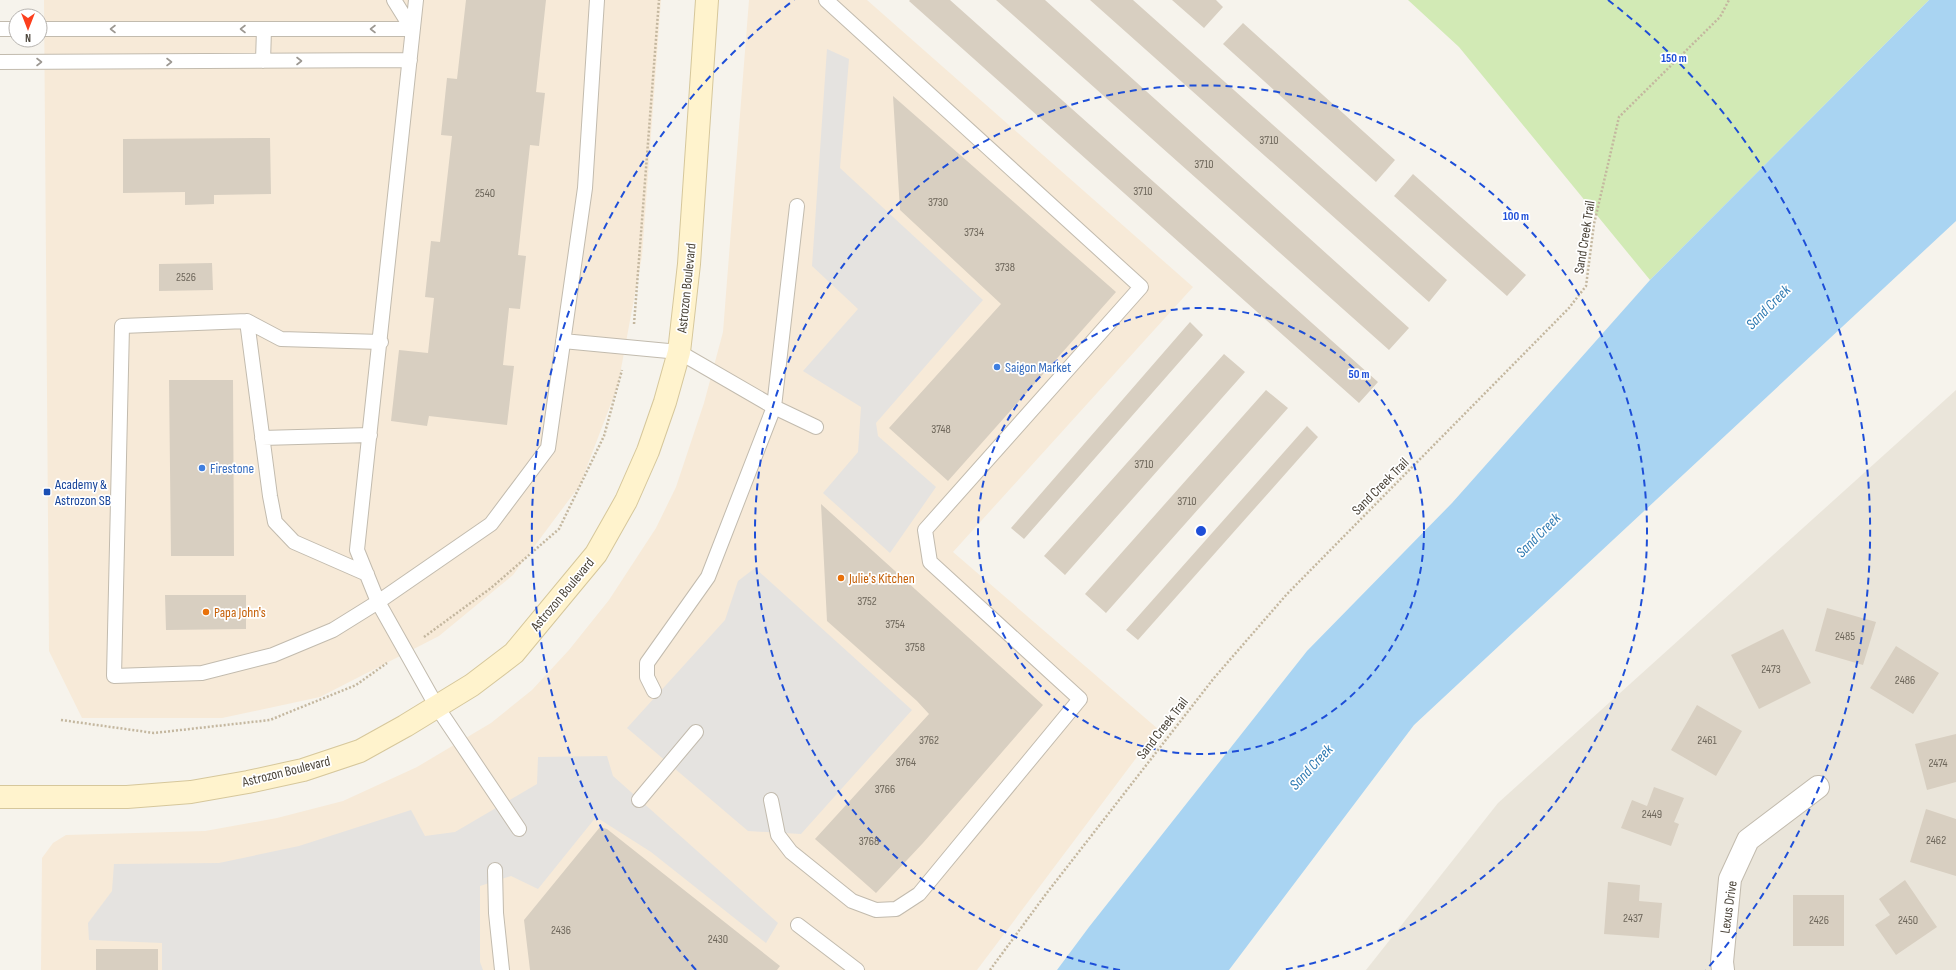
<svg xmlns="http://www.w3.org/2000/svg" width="1956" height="970" font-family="'Sofia Sans Condensed',sans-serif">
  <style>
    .residential { fill: #eae5da }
    .commercial { fill: #f7ead8 }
    .green { fill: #d2eab5 }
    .parking { fill: #e5e3e0 }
    .water { fill: #a9d4f2 }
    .building { fill: #d8cfc1 }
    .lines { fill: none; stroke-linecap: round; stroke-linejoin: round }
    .lane-casing { stroke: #c2bbae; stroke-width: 16 }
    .street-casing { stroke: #c2bbae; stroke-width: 24 }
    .secondary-casing { stroke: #d6c79b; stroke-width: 24 }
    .path { stroke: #c4b79f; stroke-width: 2.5; stroke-dasharray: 2 2; stroke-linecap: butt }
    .lane { stroke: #fff; stroke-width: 14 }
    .street { stroke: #fff; stroke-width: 22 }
    .secondary { stroke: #fff3cd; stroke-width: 22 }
    .oneway { stroke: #9c9892 }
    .ring { fill: none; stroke: #1d4ed8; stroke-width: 2; stroke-dasharray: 7 5 }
    .shop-dot { fill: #3f7fe0; stroke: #fff; stroke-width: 1.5 }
    .transit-dot { fill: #1a4fb4; stroke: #fff; stroke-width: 1.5 }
    .food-dot { fill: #e8710a; stroke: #fff; stroke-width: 1.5 }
    .labels { text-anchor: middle; stroke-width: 3.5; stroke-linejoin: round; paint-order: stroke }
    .number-label { font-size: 12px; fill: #6e675b }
    .street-label { font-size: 14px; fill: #4b4439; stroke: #fff }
    .shop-label { font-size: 14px; fill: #366cbe; stroke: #fff; text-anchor: start }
    .transit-label { font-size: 14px; fill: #164399; stroke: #fff; text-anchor: start }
    .food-label { font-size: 14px; fill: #c56008; stroke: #fff; text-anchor: start }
    .water-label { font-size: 15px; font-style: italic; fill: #2e7ab2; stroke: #fff }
    .centre { fill: #1d4ed8; stroke: #fff; stroke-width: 2 }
    .ring-label { font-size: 12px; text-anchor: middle; font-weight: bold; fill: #1d4ed8; stroke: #fff; stroke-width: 3.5; stroke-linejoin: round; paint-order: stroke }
  </style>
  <rect width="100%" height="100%" fill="#f6f3ec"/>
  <path class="residential" d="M1956 390V970H1366L1498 803Z"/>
  <path class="commercial" d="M44 0H661L642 256 618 385 580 485 513 575 439 636 320 697 222 718H82L49 651Z
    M749 0H867L1193 287 953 552 1158 729 977 970H41L42 858 53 843 66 835 205 831 277 818 343 801 417 767 491 723 532 690 569 650 609 600 656 528 676 487 704 403 723 332Z"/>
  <path class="green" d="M1408 0H1929L1650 280 1459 47Z"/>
  <path class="parking" d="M827 49 849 59 840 168 983 300 876 423 878 436 936 487 890 553 823 493 858 452 861 407 803 371 858 309 812 266Z
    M755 568 912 710 801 834 748 831 627 728 725 620 738 581Z
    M607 756 613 776 778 923 766 943 651 852 596 817 538 889 511 876 480 886V962L483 970H162V943L89 940 88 923 112 891 114 864 219 863 299 846 411 810 425 836 455 832 537 784 538 757Z"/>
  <path class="water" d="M1929 0H1956V221L1414 725 1229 970H1057L1089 927 1307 651 1452 503 1650 280Z"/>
  <path class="building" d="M466 0H546L536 92 545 93 539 146 530 145 518 255 526 256 520 309 509 308 503 365 514 366 507 425 429 416 427 426 391 421 399 350 428 353 434 298 425 297 431 241 440 242 452 136 441 135 447 78 457 79Z
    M910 0H950L1378 382 1359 403 909 1Z
    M996 0H1045L1409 328 1389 350Z
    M1090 0H1133L1447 280 1429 302Z
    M1172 0H1216L1223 7 1204 28Z
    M1243 23 1395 160 1376 182 1223 44Z
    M893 96 1116 292 948 481 889 428 1001 304 900 210Z
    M270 138 271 194 214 195V204L185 205V192L123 193V139Z
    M1413 174 1526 275 1507 296 1394 196Z
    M212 263 213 290 159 291V264Z
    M1190 322 1203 335 1024 539 1011 528Z
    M1224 354 1245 372 1065 575 1044 556Z
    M169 380H233L234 556H171Z
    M1266 390 1288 408 1106 613 1085 594Z
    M1307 426 1318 437 1138 640 1126 630Z
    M821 504 1043 705 923 843 876 893 815 839 929 714 917 701 827 621Z
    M165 595H246V629L166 630Z
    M1827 608 1876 622 1863 665 1815 651Z
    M1783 629 1811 683 1759 709 1731 655Z
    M1896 646 1939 673 1913 714 1870 688Z
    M1697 705 1742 731 1716 776 1671 750Z
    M1956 734V782L1927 790 1915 744Z
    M1654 787 1684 798 1674 822 1679 824 1671 846 1621 828 1632 800 1647 806Z
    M1926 809 1956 819V876L1910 862Z
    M600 827 607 829 780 966 777 970H530L524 920Z
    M1905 880 1937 927 1896 955 1875 925 1890 915 1879 899Z
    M1608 882 1640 885 1639 901 1662 903 1659 938 1604 934Z
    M1793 895H1844V946H1793Z
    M96 949H158V970H96Z"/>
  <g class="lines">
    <defs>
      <path id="lane" d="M394 0 412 29
        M416 0 357 550 378 602 437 707 519 829
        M0 29H16
        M40 29H412
        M263 61 264 29
        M0 62 410 60
        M247 321 270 496 275 522 294 542 367 574
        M563 341 679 352 774 407 816 427
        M381 342 281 339 247 321 122 326 114 676 202 673 273 655 333 630 378 602 491 524 548 448 585 188 597 0
        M262 438 370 435
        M654 691 647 677V663L708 577 774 407 797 206
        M639 800 696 732
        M771 800 778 835 791 852 852 901 876 910 896 909 919 894 1080 699 930 562 925 530 1141 287 826 0
        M495 870 496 913 502 970
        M798 925 857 970"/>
      <path id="street" d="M1723 970 1722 962 1730 879 1748 840 1818 787"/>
      <path id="secondary" d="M0 797H127L191 792 248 782 303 770 360 751 405 726 472 685 514 653 596 554 626 501 648 451 665 402 679 352 689 264 707 0"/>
    </defs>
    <use href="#lane" class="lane-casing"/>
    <use href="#street" class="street-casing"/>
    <use href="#secondary" class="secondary-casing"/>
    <path class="path" d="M634 324 659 0
      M424 637 491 588 559 529 604 436 622 370
      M61 720 154 733 270 720 356 685 387 663
      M990 970 1046 894 1214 678 1287 594 1569 308 1586 286 1594 224 1619 117 1720 17 1729 0"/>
    <use href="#lane" class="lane"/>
    <use href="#street" class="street"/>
    <use href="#secondary" class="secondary"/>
  </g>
  <defs><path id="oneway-chevron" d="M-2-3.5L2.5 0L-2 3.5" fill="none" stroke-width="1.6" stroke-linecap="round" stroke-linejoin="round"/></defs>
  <g class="oneway">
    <use href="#oneway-chevron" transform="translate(113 29) rotate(180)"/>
    <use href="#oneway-chevron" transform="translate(243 29) rotate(180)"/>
    <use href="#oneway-chevron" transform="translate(373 29) rotate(180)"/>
    <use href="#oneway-chevron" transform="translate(299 61)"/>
    <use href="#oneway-chevron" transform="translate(39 62)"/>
    <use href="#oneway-chevron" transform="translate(169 62)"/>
  </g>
  <g class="ring">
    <circle cx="1201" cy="531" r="223"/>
    <path d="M1120 970A446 446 0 1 1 1282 970"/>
    <path d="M696 970A669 669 0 0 1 794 0M1608 0A669 669 0 0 1 1706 970"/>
  </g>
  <g class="shop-dot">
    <circle cx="997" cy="367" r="4"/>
    <circle cx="202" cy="468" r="4"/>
  </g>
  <rect class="transit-dot" x="43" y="488" width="8" height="8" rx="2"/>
  <g class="food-dot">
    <circle cx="841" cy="578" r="4"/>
    <circle cx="206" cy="612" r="4"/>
  </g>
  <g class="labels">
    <g class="number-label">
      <text x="1269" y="144">3710</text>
      <text x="1204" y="168">3710</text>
      <text x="1143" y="195">3710</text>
      <text x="485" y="197">2540</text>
      <text x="938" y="206">3730</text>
      <text x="974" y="236">3734</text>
      <text x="1005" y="271">3738</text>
      <text x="186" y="281">2526</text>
      <text x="941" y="433">3748</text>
      <text x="1144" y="468">3710</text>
      <text x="1187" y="505">3710</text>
      <text x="867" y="605">3752</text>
      <text x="895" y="628">3754</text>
      <text x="1845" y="640">2485</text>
      <text x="915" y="651">3758</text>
      <text x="1771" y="673">2473</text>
      <text x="1905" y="684">2486</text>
      <text x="929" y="744">3762</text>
      <text x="1707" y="744">2461</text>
      <text x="906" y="766">3764</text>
      <text x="1938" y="767">2474</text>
      <text x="885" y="793">3766</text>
      <text x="1652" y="818">2449</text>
      <text x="1936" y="844">2462</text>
      <text x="869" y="845">3768</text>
      <text x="1633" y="922">2437</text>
      <text x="1819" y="924">2426</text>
      <text x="1908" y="924">2450</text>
      <text x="561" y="934">2436</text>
      <text x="718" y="943">2430</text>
    </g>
    <g class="street-label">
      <text transform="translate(1584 237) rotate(-81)" y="5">Sand Creek Trail</text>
      <text transform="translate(686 288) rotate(-84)" y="5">Astrozon Boulevard</text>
      <text transform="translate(1380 486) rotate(-45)" y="5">Sand Creek Trail</text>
      <text transform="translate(562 594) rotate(-50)" y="5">Astrozon Boulevard</text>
      <text transform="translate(1162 728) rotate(-52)" y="5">Sand Creek Trail</text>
      <text transform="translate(286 771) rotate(-14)" y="5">Astrozon Boulevard</text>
      <text transform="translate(1728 907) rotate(-82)" y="5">Lexus Drive</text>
    </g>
    <g class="shop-label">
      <text x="1005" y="372">Saigon Market</text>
      <text x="210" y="473">Firestone</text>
    </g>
    <g class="transit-label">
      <text x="55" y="489">Academy &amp;<tspan x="55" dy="16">Astrozon SB</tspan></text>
    </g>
    <g class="food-label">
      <text x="849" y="583">Julie's Kitchen</text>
      <text x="214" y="617">Papa John's</text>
    </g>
    <g class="water-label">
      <text transform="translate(1768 307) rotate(-45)" y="5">Sand Creek</text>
      <text transform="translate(1538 535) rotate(-45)" y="5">Sand Creek</text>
      <text transform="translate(1311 767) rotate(-47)" y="5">Sand Creek</text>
    </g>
  </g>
  <circle cx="1201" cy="531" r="6" class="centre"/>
  <g class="ring-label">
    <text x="1674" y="62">150 m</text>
    <text x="1516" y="220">100 m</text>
    <text x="1359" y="378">50 m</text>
  </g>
  <g transform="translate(28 28) rotate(180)"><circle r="19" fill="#ffffff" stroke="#b7b4b0"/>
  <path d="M0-3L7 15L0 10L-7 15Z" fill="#fc3f1d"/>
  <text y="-6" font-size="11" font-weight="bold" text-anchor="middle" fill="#4b4439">N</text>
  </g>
</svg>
